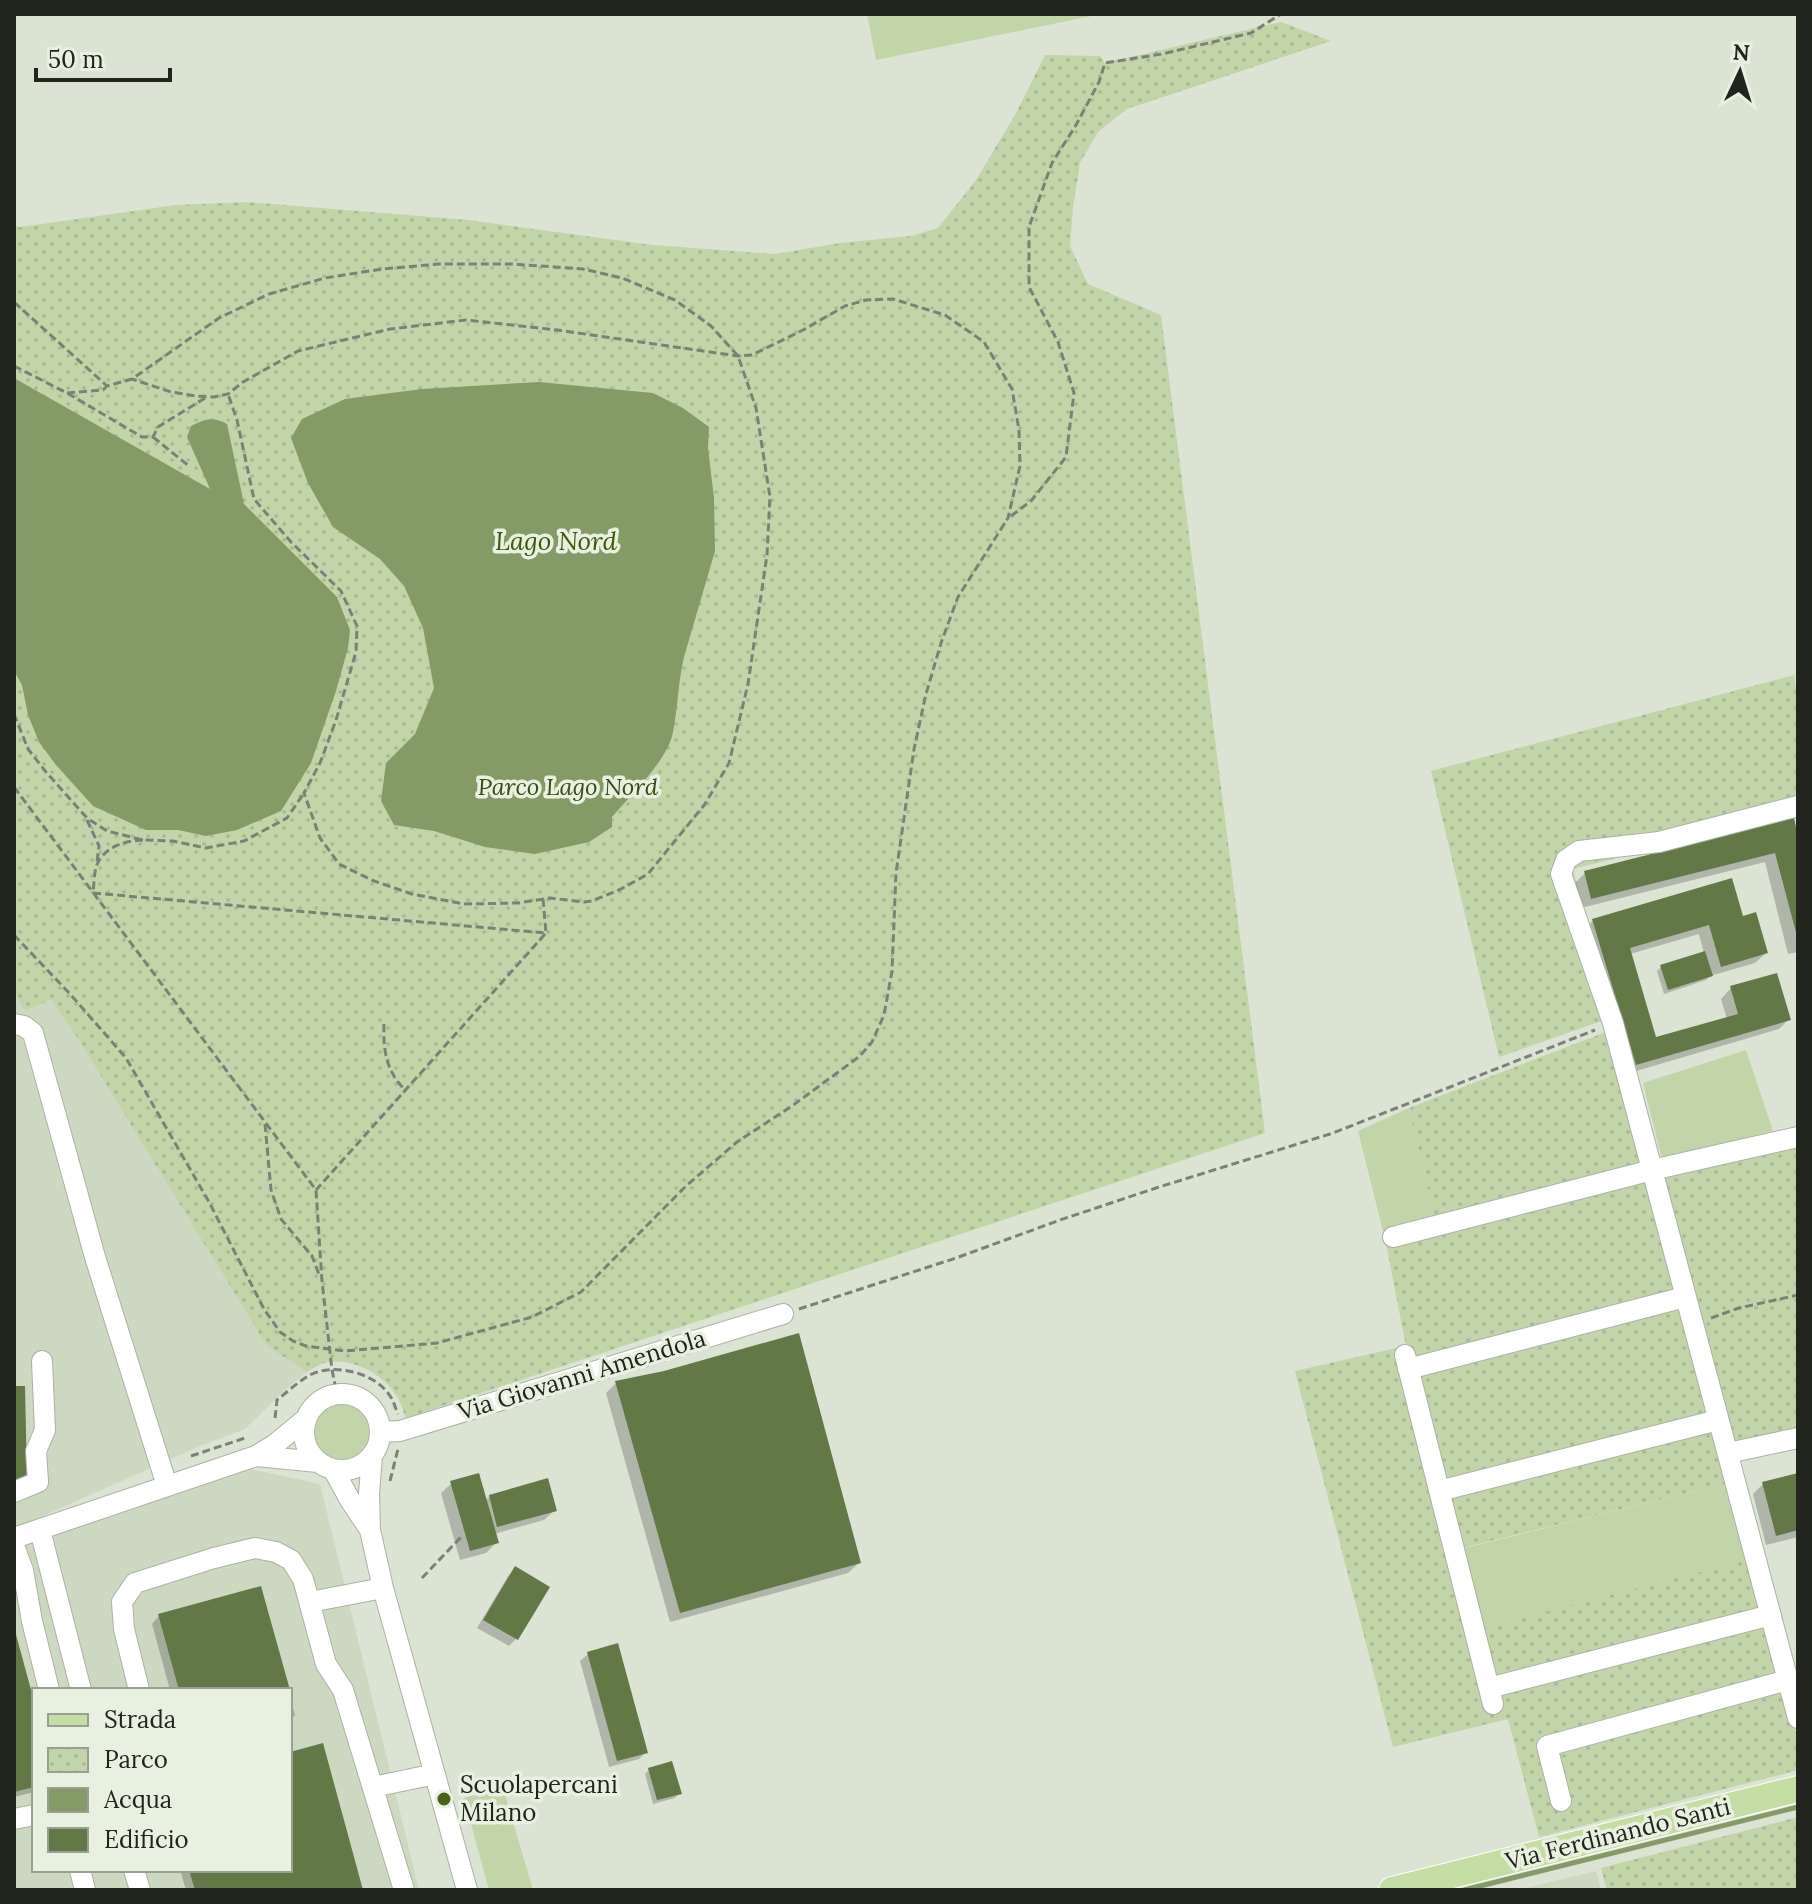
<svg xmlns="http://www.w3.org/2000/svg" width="1812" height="1904" font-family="Lora,serif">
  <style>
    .built { fill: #ccd8c0; fill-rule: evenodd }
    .grass { fill: #c1d5a9 }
    .park { fill: url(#park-dots) }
    .water { fill: #849b68 }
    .shadow { fill: #0003 }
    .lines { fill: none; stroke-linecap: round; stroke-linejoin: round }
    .stream { stroke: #849b68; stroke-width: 5 }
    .building { fill: #627846 }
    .minor-casing { stroke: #abb2a2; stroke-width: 22 }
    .major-casing { stroke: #fff; stroke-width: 28 }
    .path { stroke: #7b8175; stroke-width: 3; stroke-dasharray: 8 4; stroke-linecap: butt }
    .minor { stroke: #fff; stroke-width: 20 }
    .major { stroke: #c4dda2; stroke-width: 26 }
    .poi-dot { fill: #476416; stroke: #e8f0df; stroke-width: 3 }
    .labels { text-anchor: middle; stroke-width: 7; stroke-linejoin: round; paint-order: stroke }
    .park-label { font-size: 24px; font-style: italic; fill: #374d14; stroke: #e8f0df }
    .street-label { font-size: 24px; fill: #22251e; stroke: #e8f0df }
    .poi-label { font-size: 24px; fill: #22251e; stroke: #e8f0df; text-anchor: start }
    .water-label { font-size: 26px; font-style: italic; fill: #3e5a09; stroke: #e8f0df }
  </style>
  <defs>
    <pattern id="park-dots" width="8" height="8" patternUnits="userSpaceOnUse" patternTransform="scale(2)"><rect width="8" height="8" fill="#c1d5a9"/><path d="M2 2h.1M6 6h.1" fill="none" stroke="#a6b791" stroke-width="1.8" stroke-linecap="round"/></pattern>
  </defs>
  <rect width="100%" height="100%" fill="#dbe3d2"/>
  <path class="built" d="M14 991 26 1011 51 1000 75 1034 267 1346 307 1372 285 1390 245 1429 200 1446 14 1529Z
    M250 1469 320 1484 419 1890H14V1546ZM34 1690H290V1870H34Z
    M1596 1871 1601 1890H1518Z"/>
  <path class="grass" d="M867 14H1101L876 60Z
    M1746 1050 1773 1131 1662 1159 1643 1083Z
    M1409 1108 1437 1227 1385 1239 1358 1131Z
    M315 1432a27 27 0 1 1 54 0a27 27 0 1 1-54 0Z
    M1728 1483 1748 1560 1482 1629 1461 1549Z
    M503 1788 533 1890H489L464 1798Z"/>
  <path class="park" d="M1281 22 1331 41 1127 109 1098 132 1080 163 1073 207 1070 246 1088 284 1161 315 1265 1133 406 1418C403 1411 401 1402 396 1395 382 1373 350 1356 324 1363 318 1365 312 1369 307 1372L267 1346 75 1034 51 1000 25 1011 14 991V226L21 227 176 205 247 202 468 220 652 245 776 254 840 243 911 236 938 228 976 180 1015 115 1045 55 1100 56 1105 63Z
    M1794 675 1798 704V813L1573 869 1613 1017 1499 1057 1431 771Z
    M1616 1028 1658 1176 1798 1143V1445L1736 1458 1728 1483 1462 1548 1482 1628 1748 1560 1798 1742V1770L1539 1837 1508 1719 1393 1747 1295 1371 1406 1346 1385 1239 1437 1227 1409 1108Z
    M1798 1817V1890H1607L1601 1868Z"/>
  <path class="water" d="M14 378 210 489 187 437 191 426C206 419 212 416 227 424L244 504 337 597 350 630 348 648 336 691 311 763 281 811 237 830 206 836 178 830H146L93 806 56 765 39 742 28 715 22 685 14 671Z
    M539 382 653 393 683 408 709 427 708 448 714 498 715 551 684 657C678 682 678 707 673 732 668 760 631 795 612 817V827L589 842 535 854 485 847 434 831 394 825 381 801 386 763 415 734 434 688 423 628 404 586 380 559 333 527 308 483 291 438 302 419 345 399 422 389Z"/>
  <path class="shadow" d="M1798 844V952L1788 954 1765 862 1581 908 1575 883 1585 873Z
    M1742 919 1766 953 1755 963 1710 976 1706 980 1664 994 1657 971 1661 967 1704 953 1699 934 1630 954 1655 1040 1727 1019 1721 999 1731 988 1789 1019 1779 1029 1626 1074 1582 931 1593 921Z
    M616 1383 859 1563 848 1573 670 1622 606 1393Z
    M1798 1475V1537L1766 1545 1753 1494 1763 1484Z
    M452 1483 485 1501 490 1496 555 1510 544 1520 494 1534 496 1543 486 1553 460 1560 441 1493Z
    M516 1569 547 1587 516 1639 509 1646 477 1628 508 1576Z
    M159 1616 288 1690H170L152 1624Z
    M14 1631 34 1709V1792L14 1797Z
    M588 1654 646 1752 639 1759 609 1767 580 1661Z
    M290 1699 295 1715 290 1720Z
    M290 1754 361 1890H186L180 1870H290Z
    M649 1770 679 1793 675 1798 653 1804 645 1774Z"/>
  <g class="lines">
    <path class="stream" d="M1464 1890 1798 1807"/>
  </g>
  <path class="building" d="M1794 818 1798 836V940L1775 853 1591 899 1584 871Z
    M1732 878 1743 916 1756 912 1768 953 1721 967 1709 925 1630 948 1656 1037 1738 1014 1730 986 1777 973 1791 1020 1636 1065 1592 919Z
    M1705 951 1713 976 1668 990 1660 965Z
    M799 1333 861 1563 680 1613 615 1381 664 1371Z
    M14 1386H25L27 1479H14Z
    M479 1473 499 1543 470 1551 450 1481Z
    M1798 1473V1530L1776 1536 1762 1482Z
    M548 1478 557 1511 497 1527 489 1495Z
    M515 1566 550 1587 518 1640 483 1620Z
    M261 1586 290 1690H179L158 1614Z
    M14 1627 34 1701V1787L14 1792Z
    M618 1643 648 1753 617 1761 587 1652Z
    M323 1743 363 1890H195L189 1870H290V1752Z
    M672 1761 682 1794 657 1800 648 1768Z"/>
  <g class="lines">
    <defs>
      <path id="minor" d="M1798 806 1659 842 1579 851 1566 860 1561 874 1613 1023 1798 1718
        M14 1024 24 1026 33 1033 95 1257 167 1486
        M1393 1237 1652 1170 1798 1137
        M1405 1355 1493 1704
        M1408 1369 1685 1297
        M304 1432a38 38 0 1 1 76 0a38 38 0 1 1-76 0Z
        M380 1432 400 1431 783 1314
        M1728 1453 1798 1438
        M256 1456 318 1462
        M372 1456 369 1494 370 1530 383 1588 467 1890
        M333 1469 350 1500 370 1530
        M1439 1491 1718 1420
        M14 1492 38 1482 36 1451 45 1430 42 1361
        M40 1530 81 1690
        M14 1538 256 1456 274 1445 307 1418
        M14 1546 23 1570 32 1621 49 1690
        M310 1602 383 1588
        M1489 1688 1771 1615
        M139 1690 124 1629 122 1602 135 1583 214 1558 255 1548 276 1552 291 1560 303 1579 326 1664 343 1690 404 1890
        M373 1787 435 1774
        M1561 1801 1547 1746 1788 1680
        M14 1819 34 1815
        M80 1870 85 1890
        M134 1870 140 1890"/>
      <path id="major" d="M1392 1890 1798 1789"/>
    </defs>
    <use href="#minor" class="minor-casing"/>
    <use href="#major" class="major-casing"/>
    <path class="path" d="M14 302 107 386 132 379 219 318 269 294 325 278 382 269 439 264H512L583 269 622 278 675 300 711 326 738 356 756 408 770 497 767 555 748 684 729 763 705 804 648 874 621 889 592 901 584 902 550 898 518 903 464 904 412 894 374 881 339 864 320 838 304 793 320 763 336 720 356 652 357 626 341 591 291 542 254 499 237 420 228 394
      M14 366 67 393 142 437H153L158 427 205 398
      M67 393 103 390 107 386
      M153 437 189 466
      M1011 516 1031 501 1066 457 1074 393 1058 342 1029 287V227L1052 163 1076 125 1099 82 1105 63 1162 54 1251 33 1281 14
      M14 714 28 749 46 772 87 818 107 831 143 840 173 841 206 848 244 841 287 818 304 793
      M14 787 316 1190 322 1281 332 1370 337 1394
      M87 820 99 846 97 862
      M143 840C124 841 103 847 96 867 94 875 94 885 93 893L546 933 316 1190
      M543 899 546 933
      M14 935 71 995 126 1058 209 1202 264 1309 280 1332 293 1341 306 1346 345 1351 437 1343 532 1317 581 1292 686 1186 737 1142 792 1106 860 1056 872 1042 884 1015 892 971 896 873 914 749 926 694 941 643 958 597 1008 518 1020 466 1019 430 1012 389 984 342 945 315 893 299 866 300 845 306 803 330 752 355 738 356 557 330 466 320 390 329 298 351 243 382 228 394 214 397 196 396 171 392 132 379
      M384 1024C383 1050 386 1071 405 1090
      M265 1124 271 1190 281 1219 312 1256 320 1277
      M799 1309 956 1258 1060 1220 1156 1188 1333 1133 1595 1030
      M1711 1318 1739 1308 1798 1295
      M275 1418 277 1400C287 1392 297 1383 308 1376 332 1362 375 1372 390 1396 394 1401 395 1408 398 1414
      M191 1456 248 1437
      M390 1481 398 1449
      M422 1578 461 1537"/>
    <use href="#minor" class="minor"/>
    <use href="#major" class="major"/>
  </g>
  <circle class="poi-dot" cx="444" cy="1799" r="8"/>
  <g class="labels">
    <g class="park-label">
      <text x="568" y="795">Parco Lago Nord</text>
    </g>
    <g class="street-label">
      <text transform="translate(582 1375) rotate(-17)" y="8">Via Giovanni Amendola</text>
      <text transform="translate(1618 1834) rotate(-14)" y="8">Via Ferdinando Santi</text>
    </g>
    <g class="poi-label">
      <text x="460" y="1793">Scuolapercani<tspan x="460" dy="28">Milano</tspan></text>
    </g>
    <g class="water-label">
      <text x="556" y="550">Lago Nord</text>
    </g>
  </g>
  <rect width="1812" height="1904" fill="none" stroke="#22251e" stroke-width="32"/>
  <rect x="32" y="1688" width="260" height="184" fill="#e8f0df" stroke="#999f92" stroke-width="2"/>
  <rect x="48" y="1714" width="40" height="12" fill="#c4dda2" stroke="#999f92" stroke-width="2"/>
  <text x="104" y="1728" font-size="24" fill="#22251e">Strada</text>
  <rect x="48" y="1748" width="40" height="24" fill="url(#park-dots)" stroke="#999f92" stroke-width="2"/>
  <text x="104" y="1768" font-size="24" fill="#22251e">Parco</text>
  <rect x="48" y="1788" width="40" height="24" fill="#849b68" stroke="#999f92" stroke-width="2"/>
  <text x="104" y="1808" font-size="24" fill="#22251e">Acqua</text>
  <rect x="48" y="1828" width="40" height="24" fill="#627846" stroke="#999f92" stroke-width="2"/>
  <text x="104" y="1848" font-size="24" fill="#22251e">Edificio</text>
  <g transform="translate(1740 72) rotate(4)" stroke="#e8f0df" stroke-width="6" paint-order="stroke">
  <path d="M0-6L14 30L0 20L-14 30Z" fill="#22251e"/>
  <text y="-12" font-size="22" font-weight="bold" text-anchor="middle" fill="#22251e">N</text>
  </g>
  <path d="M36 68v12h134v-12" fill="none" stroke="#22251e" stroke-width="4"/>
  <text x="48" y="68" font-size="24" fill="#22251e" stroke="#e8f0df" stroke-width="6" paint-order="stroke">50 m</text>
</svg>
